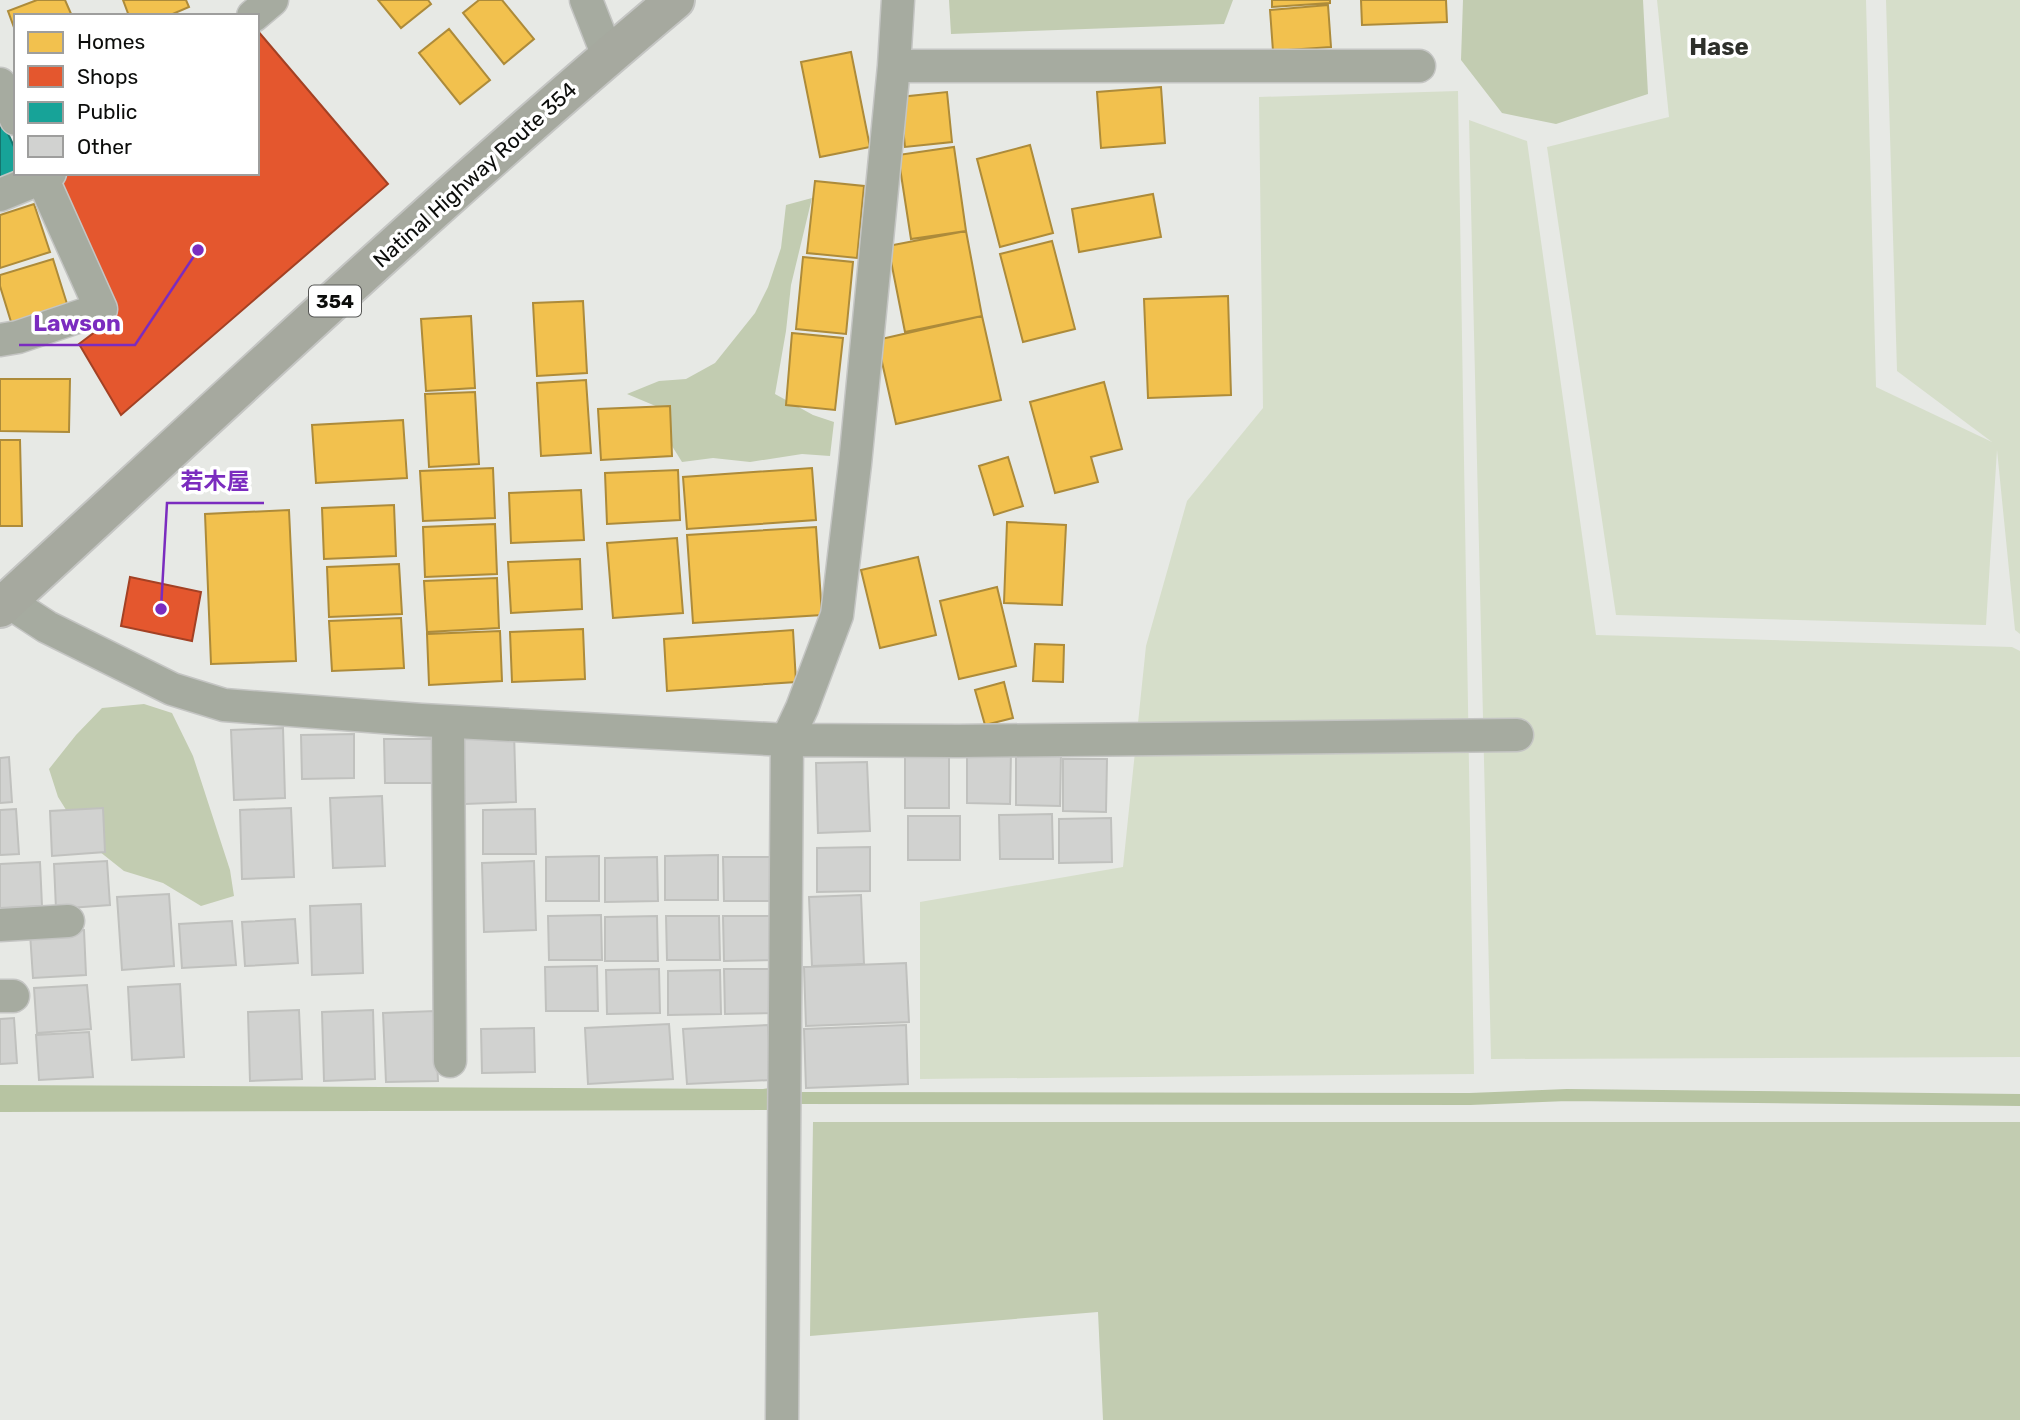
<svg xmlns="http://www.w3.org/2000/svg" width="2020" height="1420" font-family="Rubik,'Noto Sans JP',sans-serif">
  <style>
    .green { fill: #d6deca }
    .forest { fill: #c2ccb1 }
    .water { fill: #b7c4a2 }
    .homes { fill: #f2c14e; stroke: #ad8b3a; stroke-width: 2 }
    .shops { fill: #e4572e; stroke: #a34124; stroke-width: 2 }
    .public { fill: #17a398; stroke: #14766e; stroke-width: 2 }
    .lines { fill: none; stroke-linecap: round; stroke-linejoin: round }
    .stream { stroke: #b7c4a2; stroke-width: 12 }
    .building { fill: #d1d2d0; stroke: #c0c1be; stroke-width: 2 }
    .street-casing { stroke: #c4c5c3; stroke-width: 35 }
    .highway-casing { stroke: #c4c5c3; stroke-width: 42 }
    .street { stroke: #a6aba0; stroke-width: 32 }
    .highway { stroke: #a6a99f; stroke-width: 38 }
    .labels { text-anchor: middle; stroke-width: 7; stroke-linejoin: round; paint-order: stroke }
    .shield { fill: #fff; stroke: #555654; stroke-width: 2 }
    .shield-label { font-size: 19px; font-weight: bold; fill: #0c0d0b }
    .street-label { font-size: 21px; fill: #0c0d0b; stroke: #fff }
    .quarter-label { font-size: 24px; font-weight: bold; fill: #2e302b; stroke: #fff }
    .leader { fill: none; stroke: #7b2cbf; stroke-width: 2.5 }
    .callout-dot { fill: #7b2cbf; stroke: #fff; stroke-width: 2.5 }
    .callout-label { font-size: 23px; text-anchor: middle; font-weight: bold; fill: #7b2cbf; stroke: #fff; stroke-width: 7; stroke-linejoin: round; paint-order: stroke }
  </style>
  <rect width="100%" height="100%" fill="#e7e9e5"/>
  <path class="green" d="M1657 0H1866L1876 387 1992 442 1897 371 1886 0H2020V634L2015 630 1997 450 1986 625 1616 615 1547 147 1669 117Z
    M1458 91 1474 1074 920 1079V902L1123 867 1146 646 1187 501 1263 408 1259 97Z
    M1469 120 1527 141 1596 635 2012 647 2020 651V1057L1491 1059Z"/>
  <path class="forest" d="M949 0H1233L1224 24 951 34Z
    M1463 0H1643L1648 94 1556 124 1502 113 1461 60Z
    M812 198 791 285 786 331 775 394 813 415 834 422 830 456 802 454 750 462 713 458 682 462 662 430 658 407 627 394 659 381 686 379 715 363 755 313 768 287 781 248 786 205Z
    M144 704 172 713 193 756 230 870 234 896 201 906 163 883 124 871 85 840 58 797 49 769 76 735 102 708Z
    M813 1122H2020V1420H1103L1098 1312 810 1336Z"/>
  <path class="water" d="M795 1084 772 1110 0 1112V1085L763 1089Z"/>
  <path class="homes" d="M37 0H65L72 16H16V33L8 11Z
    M123 0H186L189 7 168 16H129Z
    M378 0H428L431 4 401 28Z
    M479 0H502L534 39 504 64 463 13Z
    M1272 0H1330V3L1272 7Z
    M1361 0H1446L1447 22 1362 25Z
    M1328 5 1331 47 1273 51 1270 10Z
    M449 29 490 80 460 104 419 53Z
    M851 52 870 147 820 157 801 62Z
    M1161 87 1165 143 1101 148 1097 92Z
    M947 92 952 142 905 147 900 97Z
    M1030 145 1053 233 1000 247 977 159Z
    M954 147 966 231 911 239 898 155Z
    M815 181 864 186 857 258 807 253Z
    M1153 194 1161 237 1079 252 1072 209Z
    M34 204 50 252 0 268V215Z
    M966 231 982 316 905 332 888 246Z
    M1052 241 1075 329 1023 342 1000 254Z
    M803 257 853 262 846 334 796 329Z
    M53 259 68 307 12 325 0 286V275Z
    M1228 296 1231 395 1148 398 1144 299Z
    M583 301 587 373 537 376 533 303Z
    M471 316 475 388 426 391 421 319Z
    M982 316 1001 400 896 424 877 340Z
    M792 333 843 338 835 410 786 405Z
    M0 379H70L69 432 0 431Z
    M586 380 591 453 541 456 537 383Z
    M1104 382 1122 449 1091 457 1098 482 1055 493 1030 402Z
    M475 392 479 464 429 467 425 394Z
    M670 406 672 456 601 460 598 409Z
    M403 420 407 478 316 483 312 425Z
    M0 440H20L22 526H0Z
    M1008 457 1023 506 994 515 979 466Z
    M493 468 495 518 423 521 420 471Z
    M812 468 816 520 687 529 683 477Z
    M678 470 680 520 607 524 605 473Z
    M581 490 584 540 511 543 509 493Z
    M394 505 396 556 324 559 322 508Z
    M289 510 296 661 211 664 205 514Z
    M1007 522 1066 525 1062 605 1004 603Z
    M495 524 497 574 425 577 423 527Z
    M816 527 822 615 693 623 687 535Z
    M677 538 683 613 613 618 607 543Z
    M918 557 936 635 880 648 861 570Z
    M580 559 582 609 511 613 508 562Z
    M399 564 402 614 329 617 327 567Z
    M497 578 499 628 427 632 424 581Z
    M997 587 1016 666 959 679 940 601Z
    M401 618 404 668 332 671 329 621Z
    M583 629 585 679 512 682 510 632Z
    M793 630 796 682 667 691 664 639Z
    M500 631 502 681 429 685 427 634Z
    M1035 644 1064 645 1063 682 1033 681Z
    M1004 682 1013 718 985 725 975 690Z"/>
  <path class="shops" d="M257 30 388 184 121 415 79 344 116 316 53 182 70 173H257Z
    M130 577 201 592 192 641 121 626Z"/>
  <path class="public" d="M0 116 16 151V173L0 180Z"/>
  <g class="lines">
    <path class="stream" d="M795 1098 1470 1099 1567 1095 2020 1100"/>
  </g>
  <path class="building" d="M283 728 285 798 234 800 231 730Z
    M514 732 516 802 465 804 462 734Z
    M354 734V778L302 779 301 735Z
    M384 739H437V783H385Z
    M967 750 1011 751 1010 804 967 803Z
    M1016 753H1061L1060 806 1016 805Z
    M905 755H949V808H905Z
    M9 757 12 802 0 803V758Z
    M1063 759H1107L1106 812 1063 811Z
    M867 762 870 831 818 833 816 763Z
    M382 796 385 866 333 868 330 798Z
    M103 808 105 852 52 856 50 811Z
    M291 808 294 877 242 879 240 810Z
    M16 809 19 854 0 855V810Z
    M535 809 536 854H483V810Z
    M1052 814 1053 859H1000L999 815Z
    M908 816H960V860H908Z
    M1111 818 1112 862 1059 863V819Z
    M870 847V891L817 892V848Z
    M718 855V900H665V856Z
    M599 856V901H546V857Z
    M657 857 658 901 605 902V858Z
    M723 857H776V901H724Z
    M107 861 110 905 56 909 54 864Z
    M534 861 536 930 484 932 482 863Z
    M40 862 42 906 0 908V864Z
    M169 894 174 966 122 970 117 897Z
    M861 895 864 964 812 966 809 897Z
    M361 904 363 973 312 975 310 906Z
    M601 915 602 960H549L548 916Z
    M657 916 658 961H605V917Z
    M666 916H719L720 960H667Z
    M723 916H776L777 960 724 961Z
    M295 919 298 963 245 966 242 922Z
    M232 921 236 965 182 968 179 924Z
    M84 930 86 975 33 978 30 933Z
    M906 963 909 1022 806 1026 804 967Z
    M597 966 598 1011H546L545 967Z
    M659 969 660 1013 607 1014 606 970Z
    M724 969H776L778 1013 725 1014Z
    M720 970 721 1014 668 1015V971Z
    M180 984 184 1057 132 1060 128 987Z
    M87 985 91 1029 37 1033 34 988Z
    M299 1010 302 1079 250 1081 248 1012Z
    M373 1010 375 1079 324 1081 322 1012Z
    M435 1011 438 1081 386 1082 383 1013Z
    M14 1018 17 1063 0 1064V1019Z
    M669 1024 673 1079 588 1084 585 1028Z
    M768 1025 771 1080 687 1084 683 1029Z
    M906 1025 908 1084 806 1088 804 1029Z
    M534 1028 535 1072 482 1073 481 1029Z
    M89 1032 93 1077 39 1080 36 1035Z"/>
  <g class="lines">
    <defs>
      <path id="street" d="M586 0 608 56
        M253 16 272 0
        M894 66H1419
        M0 84 16 119
        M0 195 42 178 50 173
        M0 340 18 337 101 309 40 173
        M7 601 47 627 172 689 224 705 421 720 787 740 959 741 1517 735
        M448 722 450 1061
        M0 925 68 921
        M0 996H13
        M782 1420 787 740 802 708 837 615 855 464 894 66 898 0"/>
      <path id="highway" d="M0 608C223 403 443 195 675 0"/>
    </defs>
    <use href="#street" class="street-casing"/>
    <use href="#highway" class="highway-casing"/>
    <use href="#street" class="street"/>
    <use href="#highway" class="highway"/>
  </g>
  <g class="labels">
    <rect class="shield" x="309" y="285.5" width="52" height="31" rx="5"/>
    <g class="shield-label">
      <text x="335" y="308">354</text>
    </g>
    <g class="street-label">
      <text transform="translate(475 175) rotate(-42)" y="7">Natinal Highway Route 354</text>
    </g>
    <g class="quarter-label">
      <text x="1719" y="55">Hase</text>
    </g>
  </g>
  <path class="leader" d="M198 250L135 345H19M161 609L167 503H264"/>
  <g class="callout-dot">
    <circle cx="198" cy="250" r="7"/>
    <circle cx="161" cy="609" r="7"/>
  </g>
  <g class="callout-label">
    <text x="77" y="331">Lawson</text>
    <text x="215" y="489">若木屋</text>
  </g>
  <rect x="14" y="14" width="245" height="161" fill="#ffffff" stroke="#9e9e9d" stroke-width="2"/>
  <rect x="28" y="32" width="35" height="21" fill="#f2c14e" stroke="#9e9e9d" stroke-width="2"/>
  <text x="77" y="49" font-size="21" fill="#0c0d0b">Homes</text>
  <rect x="28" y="66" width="35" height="21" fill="#e4572e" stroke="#9e9e9d" stroke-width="2"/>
  <text x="77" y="84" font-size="21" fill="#0c0d0b">Shops</text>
  <rect x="28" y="102" width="35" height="21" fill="#17a398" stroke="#9e9e9d" stroke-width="2"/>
  <text x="77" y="119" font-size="21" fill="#0c0d0b">Public</text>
  <rect x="28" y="136" width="35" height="21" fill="#d1d2d0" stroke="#9e9e9d" stroke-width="2"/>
  <text x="77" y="154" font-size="21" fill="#0c0d0b">Other</text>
</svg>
